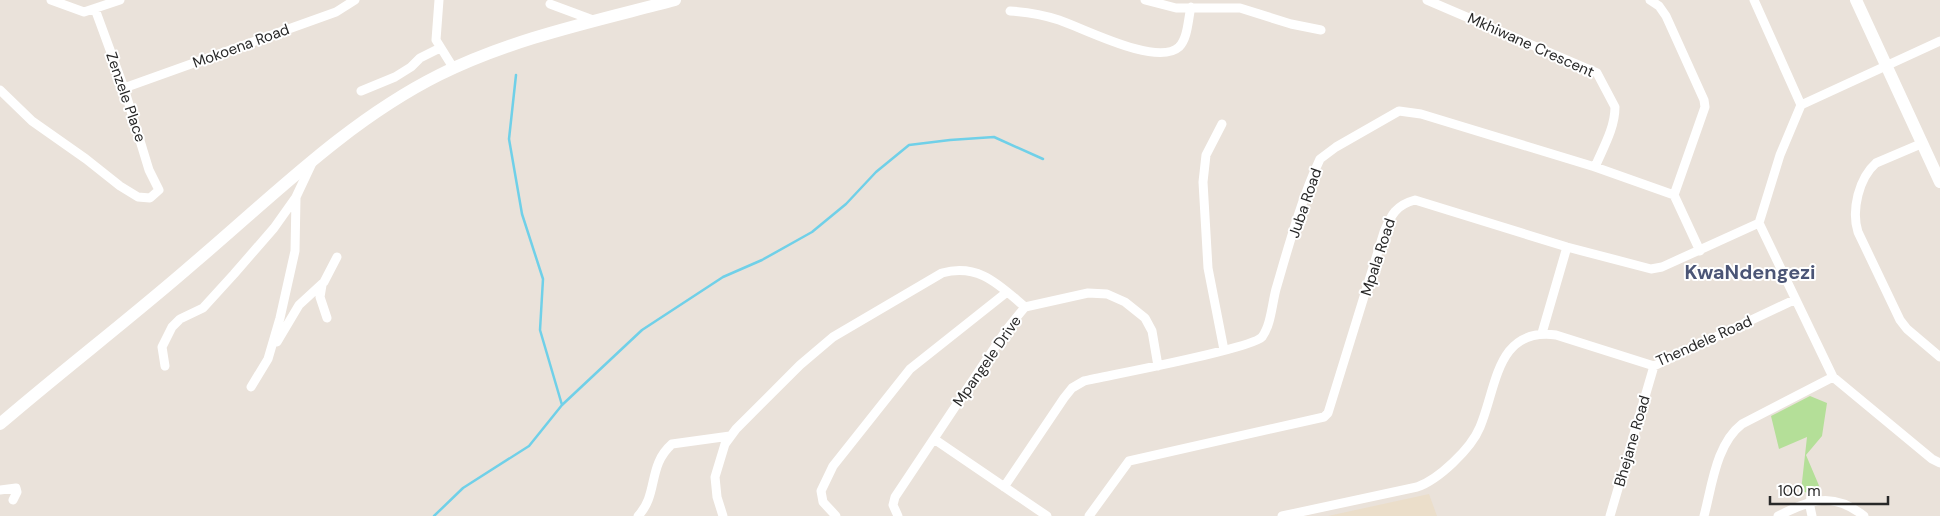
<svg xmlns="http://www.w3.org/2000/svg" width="1940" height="516" font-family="'DM Sans',sans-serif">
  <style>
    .education { fill: #ebdeca }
    .green { fill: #b4df98 }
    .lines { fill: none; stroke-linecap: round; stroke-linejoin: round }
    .stream { stroke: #70d0e8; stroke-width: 2.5 }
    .street { stroke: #fff; stroke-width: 9 }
    .secondary { stroke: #fff; stroke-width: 12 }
    .labels { text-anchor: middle; stroke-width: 4; stroke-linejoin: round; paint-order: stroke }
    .street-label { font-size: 15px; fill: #282828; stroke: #fff }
    .district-label { font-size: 20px; font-weight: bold; fill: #4b5576; stroke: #fff }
  </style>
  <rect width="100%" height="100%" fill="#eae2da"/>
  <path class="education" d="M1429 494 1437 516H1328Z"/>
  <path class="green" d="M1810 396 1827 403 1822 436 1806 455 1820 488 1815 495 1801 491 1807 437 1779 449 1771 416Z"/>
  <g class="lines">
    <path class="stream" d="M516 75 509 139 522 214 543 279 540 330 562 405
      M434 516 463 488 529 446 562 405 642 330 723 277 762 260 812 232 846 204 876 172 909 145 950 140 994 137 1043 159"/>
    <path class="street" d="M51 0 84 12 120 0
      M439 0 436 40 454 69
      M1145 0 1176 8H1240L1291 24 1321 30
      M1427 0 1597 73 1615 107C1615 128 1603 148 1595 167
      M1650 0 1659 6 1666 16 1704 100 1705 107 1674 195
      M1754 0 1801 105
      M550 4 593 20
      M1010 11C1027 12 1044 15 1059 20 1083 28 1157 67 1179 47 1188 38 1188 19 1191 7
      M1940 41 1801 105 1780 155 1759 223 1833 377 1932 459 1940 463
      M124 88 336 12 355 0
      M0 90 32 121 86 159 120 186 138 197 150 198 159 190 149 170 124 88 95 9
      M361 91 395 77 411 67 420 58 440 48
      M1222 124 1206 155 1203 182 1208 268 1224 350
      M1923 143 1876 163C1859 178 1851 210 1858 232L1900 320 1907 329 1940 357
      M322 285 320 297 327 318
      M1542 333 1567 247
      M277 342 299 305 324 282 337 257
      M165 366 162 347 172 327 180 319 203 308 234 274 274 228 296 197 312 163
      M251 387 268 359 280 318 295 251 296 198
      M934 439 1047 516
      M1004 487 1064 398 1072 388 1084 381C1110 375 1251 349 1262 337 1271 325 1272 304 1276 289 1288 248 1302 197 1320 159L1336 147 1399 111 1421 114 1595 167 1674 195 1700 251
      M0 490 16 488 17 492 13 500
      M1809 502 1812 516
      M638 516C659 494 647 466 672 444L730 436
      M723 516 717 497 715 477 725 444 736 429 800 365 833 337 942 273C979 263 999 285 1025 307
      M836 516 823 502 821 491 833 466 910 369 1007 292
      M898 516 893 505 895 497 1007 329 1025 307 1088 293 1107 294 1125 302 1145 318 1152 331 1158 366
      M1089 516 1129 461 1324 417 1328 413 1384 232C1391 215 1396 205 1415 200L1567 247 1651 269 1662 267 1759 223
      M1282 516 1417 487C1438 480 1471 449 1480 427 1497 387 1496 327 1556 335L1654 366 1794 300
      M1610 516 1654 366
      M1704 516C1712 486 1716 444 1742 424L1833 377
      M1778 516C1810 500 1833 491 1864 516"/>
    <path class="secondary" d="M1856 0 1940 182
      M0 424C64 369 131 318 194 263 272 197 347 121 439 75 513 38 596 21 675 0"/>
  </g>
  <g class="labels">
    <g class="street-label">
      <text transform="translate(1531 45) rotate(24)" y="5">Mkhiwane Crescent</text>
      <text transform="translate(241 46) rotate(-20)" y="5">Mokoena Road</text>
      <text transform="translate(126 97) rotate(71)" y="5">Zenzele Place</text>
      <text transform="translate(1305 203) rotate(-71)" y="5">Juba Road</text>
      <text transform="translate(1378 257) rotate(-72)" y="5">Mpala Road</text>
      <text transform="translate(1704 341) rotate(-24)" y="5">Thendele Road</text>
      <text transform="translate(987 361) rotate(-55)" y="5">Mpangele Drive</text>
      <text transform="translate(1632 441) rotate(-74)" y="5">Bhejane Road</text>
    </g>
    <g class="district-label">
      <text x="1750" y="279">KwaNdengezi</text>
    </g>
  </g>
  <path d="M1770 496v8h118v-8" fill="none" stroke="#282828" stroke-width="2.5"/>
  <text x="1778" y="496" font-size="15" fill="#282828" stroke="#ffffff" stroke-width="4" paint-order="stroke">100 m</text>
</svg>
